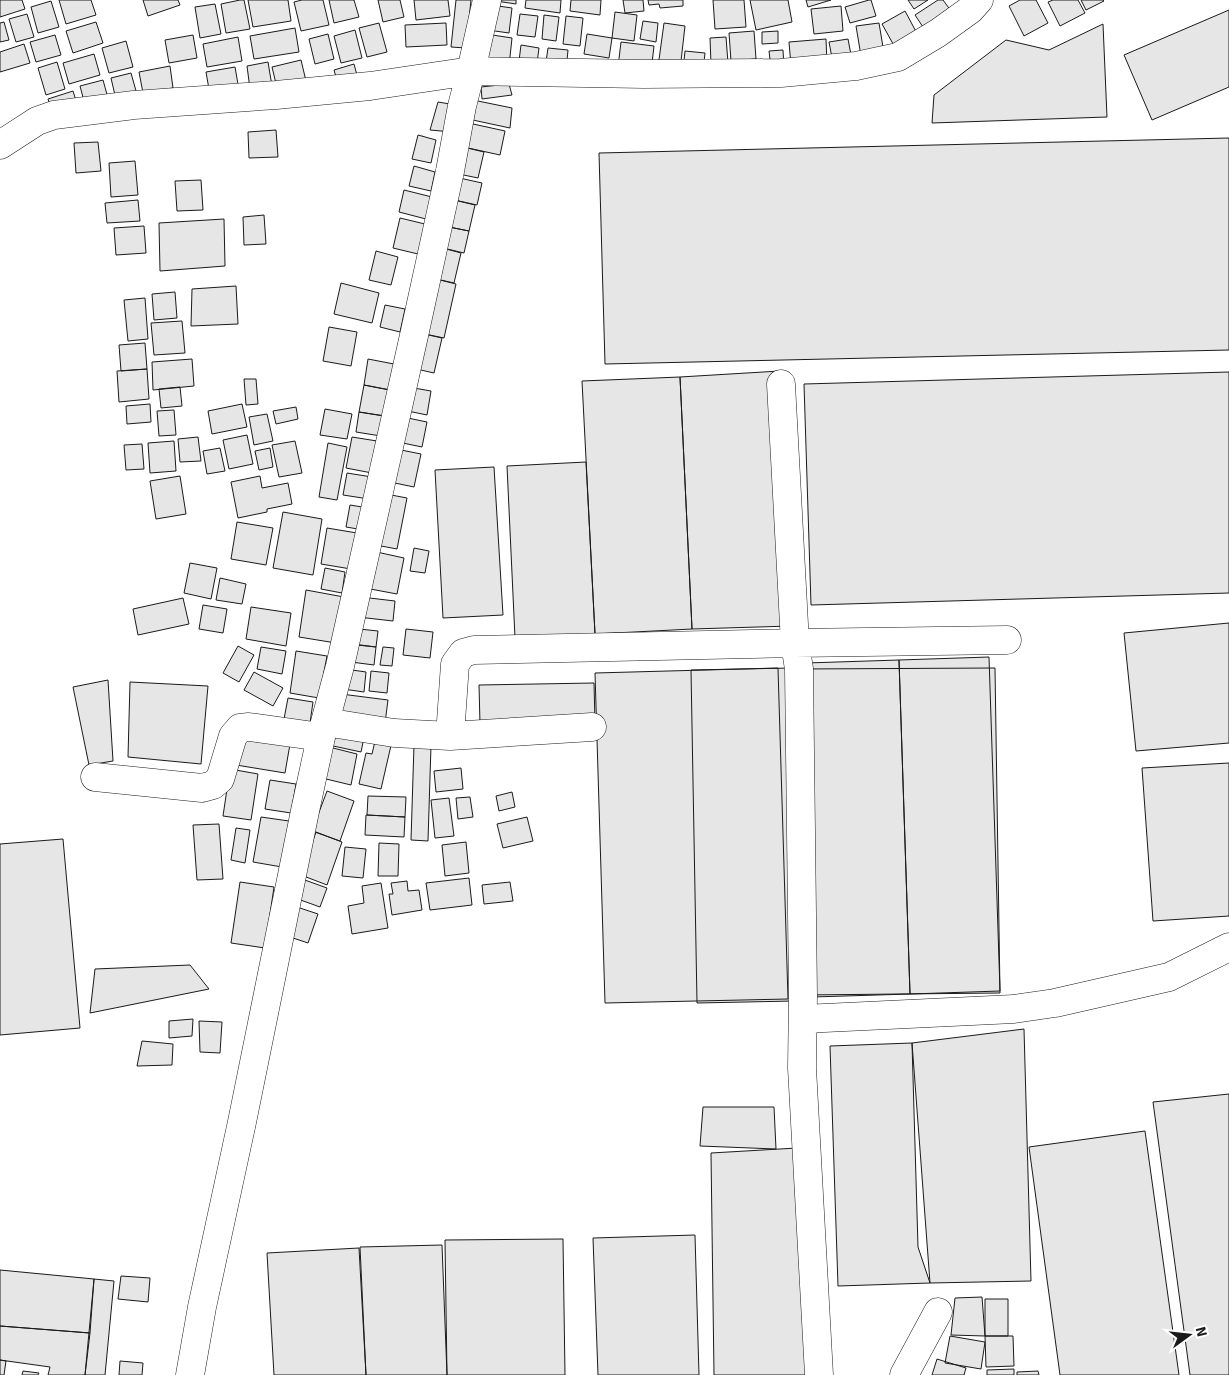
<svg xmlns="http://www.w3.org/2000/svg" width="1229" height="1375" font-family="Signika,sans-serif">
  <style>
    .building { fill: #e6e6e6; stroke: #1a1a1a }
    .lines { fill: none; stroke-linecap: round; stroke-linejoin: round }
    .minor-casing { stroke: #1a1a1a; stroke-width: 29 }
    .minor { stroke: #fff; stroke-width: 28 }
  </style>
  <rect width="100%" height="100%" fill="#fff"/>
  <path class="building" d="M0 0H22L25 9 0 17Z
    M59 0H91L96 15 66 24Z
    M143 0H178L180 5 148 16Z
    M240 0H244L250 29 226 33 221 4Z
    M248 0H288L291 21 253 27Z
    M302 0H323L329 25 301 31 294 2Z
    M329 0H354L359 17 334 23Z
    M378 0H400L404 17 383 22Z
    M414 0H448L450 16 416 20Z
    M456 0H471L466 48 451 47Z
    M496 0H516V4L496 1Z
    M526 0H561L560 13 525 8Z
    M571 0H601L600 15 570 11Z
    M623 0H643L644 11 625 13Z
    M648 0H683V6L660 8 659 4 649 5Z
    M713 0H744L746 27 715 29Z
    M750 0H788L792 22 756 30Z
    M806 0H831L808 7Z
    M869 0H871L876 16 850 23 845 7Z
    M908 0H928L914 9Z
    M938 0H943L954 15 927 33 915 15Z
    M1020 0H1036L1048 23 1024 36 1009 6Z
    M1053 0H1078L1085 13 1060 26 1048 2Z
    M1081 0H1103L1104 1 1086 10Z
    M51 1 59 27 38 33 31 7Z
    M215 4 221 34 200 38 195 7Z
    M491 5 512 8 509 33 488 30Z
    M841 6 843 31 814 34 811 9Z
    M1229 10V87L1152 120 1124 55Z
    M905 11 920 39 897 51 882 24Z
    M615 12 637 15 634 41 612 38Z
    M27 14 34 37 16 42 9 19Z
    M520 14 538 16 535 37 517 35Z
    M544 15 559 17 556 41 542 39Z
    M566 16 583 18 580 46 563 44Z
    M643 21 658 23 656 42 640 39Z
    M4 22 9 40 0 42V23Z
    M96 22 103 43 73 53 66 31Z
    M379 23 387 52 367 57 359 28Z
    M446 23 447 45 406 47 405 25Z
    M664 23 685 26 680 70 658 67Z
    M879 23 884 53 861 56 856 26Z
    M1103 24 1107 117 932 123 934 95 1006 40 1049 50Z
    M295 28 299 52 254 59 250 36Z
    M355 30 362 58 341 63 334 36Z
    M754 31 756 59 731 61 729 33Z
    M778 31V43L762 44V32Z
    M328 34 334 59 315 64 309 39Z
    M486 34 512 38 509 66 482 63Z
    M587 34 612 38 609 58 584 54Z
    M55 35 61 55 36 62 30 42Z
    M193 35 197 58 169 63 165 40Z
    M238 37 242 61 207 67 203 44Z
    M726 37 728 63 711 64 710 38Z
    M826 39 827 64 791 66 789 42Z
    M848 39 852 60 833 63 829 42Z
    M126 41 133 67 109 73 102 48Z
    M621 42 654 46 651 72 618 67Z
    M24 44 30 63 0 72V52Z
    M521 45 539 48 536 71 518 69Z
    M548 48 568 50 566 71 545 69Z
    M783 50 784 68H771L769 51Z
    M685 51 705 53 703 71 683 70Z
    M94 54 100 75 69 84 63 63Z
    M301 60 306 81 277 88 272 67Z
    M57 62 65 89 46 95 38 68Z
    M268 62 272 86 250 89 247 66Z
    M354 64 358 79 338 84 334 70Z
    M170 66 173 88 143 93 139 72Z
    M235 67 239 90 210 95 206 72Z
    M131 73 138 98 117 104 111 78Z
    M103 80 108 98 85 105 80 86Z
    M509 84 512 95 482 99 481 87Z
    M73 91 77 104 52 112 48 99Z
    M473 100 512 108 510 128 468 119Z
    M438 102 456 105 452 132 430 130Z
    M464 122 505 131 500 155 459 146Z
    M276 130 278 157 249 158 248 132Z
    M418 135 436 140 431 163 412 159Z
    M1229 138V350L605 364 599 153Z
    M98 142 101 171 76 173 74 143Z
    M459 146 484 152 478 178 454 173Z
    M135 161 138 195 111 197 109 163Z
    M414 166 435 172 431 191 409 186Z
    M455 177 482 183 477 205 450 199Z
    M201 180 203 210 177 211 175 181Z
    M404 190 432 197 426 219 399 212Z
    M450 199 475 205 469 231 444 226Z
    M138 200 140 221 107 223 105 203Z
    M264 215 266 244 244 245 243 217Z
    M400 218 425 224 418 254 393 248Z
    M224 219 225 266 160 271 159 223Z
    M144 226 146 253 116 255 114 228Z
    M444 226 469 231 464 253 439 247Z
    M439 247 461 253 454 283 432 278Z
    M376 251 398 257 391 285 369 280Z
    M432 278 456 284 444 338 420 333Z
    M341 283 379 293 372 323 334 314Z
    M236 286 238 324 191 326 192 289Z
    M175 292 177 318 154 320 152 294Z
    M145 298 148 339 128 341 124 300Z
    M385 305 405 309 400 332 380 327Z
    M182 321 185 353 154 355 151 323Z
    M329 327 357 332 351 366 323 361Z
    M420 333 442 338 434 373 412 368Z
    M145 343 147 369 121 371 119 345Z
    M192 359 194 386 153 390 152 362Z
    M368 359 394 364 390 390 364 385Z
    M147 369 149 399 119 402 117 371Z
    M780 371 791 626 692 629 680 377Z
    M1229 372V593L811 605 804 384Z
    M680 377 692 629 595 634 582 381Z
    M244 379H256L258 404 246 405Z
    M364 385 390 390 385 416 359 412Z
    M180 387 182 406 161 408 159 389Z
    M408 387 431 391 427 415 403 410Z
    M150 404 151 422 127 424 126 406Z
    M242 404 247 427 212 434 208 411Z
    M296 407 298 419 276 424 273 411Z
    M325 409 352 414 347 439 320 435Z
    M174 410 176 435 159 436 157 411Z
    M359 412 384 416 381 436 356 432Z
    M267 414 273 441 254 445 249 417Z
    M403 417 427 422 422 447 398 442Z
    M247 435 253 464 229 469 223 440Z
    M198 437 201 461 180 462 178 439Z
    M352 437 377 441 372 473 346 468Z
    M174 441 176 471 150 473 148 443Z
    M295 441 302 473 279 477 272 445Z
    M328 443 347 447 337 500 319 497Z
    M142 444 144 469 126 470 124 445Z
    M220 448 225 471 207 474 203 451Z
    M270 448 273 467 259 470 255 451Z
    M396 449 421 454 414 487 390 482Z
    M586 462 595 634 515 638 507 466Z
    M494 467 503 615 443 618 435 470Z
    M347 473 372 477 369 499 343 495Z
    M180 476 186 514 156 519 150 481Z
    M260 476 262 488 288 483 292 504 267 509V512L238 518 231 482Z
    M386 494 407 498 397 549 376 545Z
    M350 505 368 508 364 530 346 527Z
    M283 512 322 519 313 575 273 568Z
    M237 522 273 528 266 565 231 559Z
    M327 528 357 533 351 569 321 564Z
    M414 548 429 551 425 573 410 571Z
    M372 551 404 558 397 594 365 588Z
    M190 563 217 568 211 599 184 593Z
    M325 568 345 572 342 593 321 589Z
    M220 578 246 584 242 604 216 600Z
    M306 590 344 597 336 643 299 637Z
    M361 597 395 601 393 621 358 617Z
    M183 598 189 624 138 635 133 609Z
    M203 605 227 609 223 633 199 629Z
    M251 607 291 613 286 646 246 639Z
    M1229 623V743L1136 751 1124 633Z
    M359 629 378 631 376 647 357 645Z
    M406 629 433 632 430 658 403 655Z
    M353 644 376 647 374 665 351 662Z
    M238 646 254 655 239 682 223 673Z
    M261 647 286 651 282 674 257 669Z
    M383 647 394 648 392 666 380 665Z
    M296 651 327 656 319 698 290 693Z
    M989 657 1000 991 910 994 899 660Z
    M899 660 910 994 812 997 806 663Z
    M778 668 788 999 605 1003 595 673Z
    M791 668 794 1001 697 1003 691 670Z
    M995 668 1000 993 803 995 799 669Z
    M345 669 366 672 364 692 343 689Z
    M371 671 389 673 387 693 369 691Z
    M254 672 283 688 273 706 244 690Z
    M108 680 113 761 89 765 73 687Z
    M130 682 208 686 201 764 128 757Z
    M594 683 595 723 480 724 479 685Z
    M341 694 388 700 385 723 339 718Z
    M288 698 313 702 310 723 284 719Z
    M328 724 365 733 361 752 324 744Z
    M240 736 290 744 285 773 236 765Z
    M376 737 392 741 381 789 359 784 366 753 372 754Z
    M414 745 431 746 428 841 411 840Z
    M329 747 357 754 351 785 322 778Z
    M1229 763V916L1153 921 1142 768Z
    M461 768 463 789 436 792 434 771Z
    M230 769 258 774 251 820 223 816Z
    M270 780 296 784 291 813 265 809Z
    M327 791 354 801 340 841 312 831Z
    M512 792 515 807 499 811 496 796Z
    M368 796 406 797 405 817 367 815Z
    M470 797 473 817 458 819 456 798Z
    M449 798 454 836 435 838 431 800Z
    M366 815 405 817 404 837 365 835Z
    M261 817 289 821 282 867 253 862Z
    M527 817 533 841 503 848 497 824Z
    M219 824 223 879 197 880 193 825Z
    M236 828 250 830 245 863 231 860Z
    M316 832 342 842 327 885 301 875Z
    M63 839 80 1028 0 1035V844Z
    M466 842 469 873 445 876 442 845Z
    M379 843 399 844 398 876H378Z
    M345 847 366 849 363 878 342 876Z
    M469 878 472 905 430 910 426 883Z
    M302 879 327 888 320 907 295 898Z
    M407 881 408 891 419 890 422 910 392 915 389 894H393L391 883Z
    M240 882 274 887 265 948 231 943Z
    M510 882 513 901 484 904 482 885Z
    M381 883 388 928 352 934 348 906 364 903 362 886Z
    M297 907 318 914 308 943 287 936Z
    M190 965 209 989 90 1013 95 969Z
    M193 1019 192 1036 169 1038V1021Z
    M199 1021 222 1022 220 1053 200 1052Z
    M1024 1029 1031 1281 930 1283 912 1043Z
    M142 1041 173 1044 172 1065 137 1066Z
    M912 1043 918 1247 930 1283 838 1286 830 1046Z
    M1229 1094V1375H1190L1153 1102Z
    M703 1107H774L776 1149 700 1146Z
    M1145 1131 1179 1375H1060L1029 1147Z
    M797 1148 809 1375H714L711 1153Z
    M695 1235 699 1375H598L593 1238Z
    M563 1239 565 1375H447L445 1240Z
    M442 1245 447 1375H366L360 1247Z
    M359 1248 366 1375H274L267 1253Z
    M0 1270 94 1279 90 1333 0 1326Z
    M121 1276 150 1278 148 1302 118 1299Z
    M94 1279 114 1281 105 1375H85Z
    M982 1297 985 1336 951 1335 955 1298Z
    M985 1299H1008V1336H985Z
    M0 1326 90 1333 85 1375H48L50 1367 0 1360Z
    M950 1336 985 1342 981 1369 945 1363Z
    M985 1336H1013L1014 1366 986 1367Z
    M937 1359 966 1368 964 1375H932Z
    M0 1360 6 1361 4 1375H0Z
    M120 1361 143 1363 142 1375H119Z
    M1014 1369V1375H987V1370Z
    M23 1371 39 1373 38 1375H22Z
    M1038 1371 1039 1375H1017V1372Z"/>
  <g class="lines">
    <defs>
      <path id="minor" d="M0 145 37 121 54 115 134 105 276 95 370 86 471 71 644 74 781 73 856 66 898 57 938 33 970 10 979 0
        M781 384 795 643 799 669 803 995 802 1068 819 1375
        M325 722 394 733 450 736 592 727
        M450 736 455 664 463 653 474 650 795 643 1007 640
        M95 777 202 788 213 785 220 779 233 736 240 728 249 727 321 737
        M803 1019 1014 1009 1055 1003 1169 977 1229 947
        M190 1375 202 1307 242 1122 305 811 321 737 340 666 415 331 450 171 462 106 471 71 487 0
        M904 1375 938 1312"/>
    </defs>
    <use href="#minor" class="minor-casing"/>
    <use href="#minor" class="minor"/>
  </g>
  <g transform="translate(1189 1335) rotate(75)" stroke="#ffffff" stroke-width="4" paint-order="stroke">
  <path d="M0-4L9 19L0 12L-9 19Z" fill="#1a1a1a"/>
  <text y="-8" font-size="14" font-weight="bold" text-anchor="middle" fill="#1a1a1a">N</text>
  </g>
</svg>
